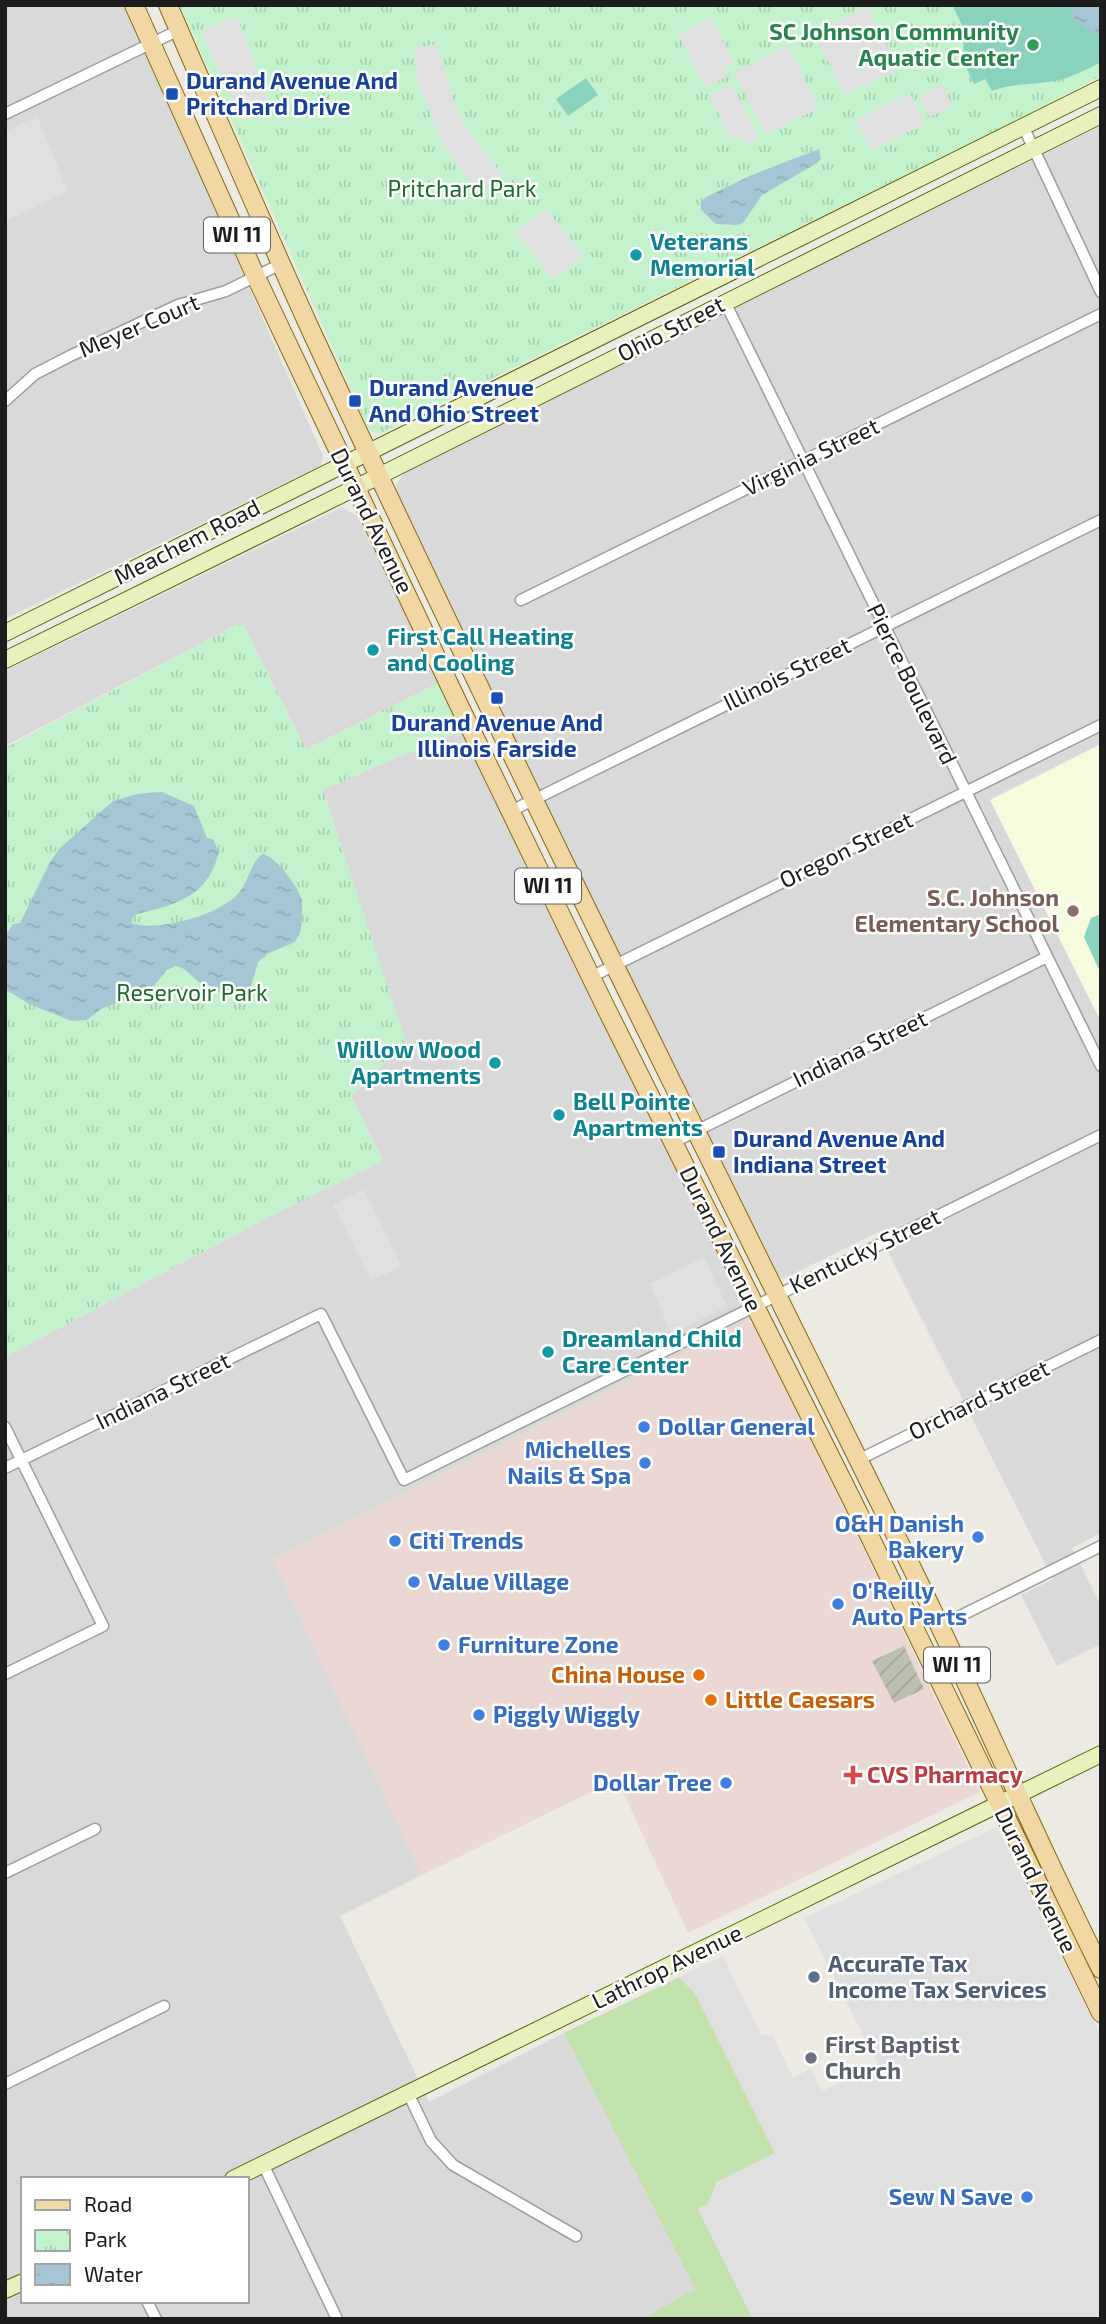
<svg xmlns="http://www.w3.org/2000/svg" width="1106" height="2324" font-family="'Exo 2',sans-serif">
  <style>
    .residential { fill: #dad9d9; fill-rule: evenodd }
    .commercial { fill: #ebd7d3 }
    .education { fill: #f7fbdd }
    .construction { fill: url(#construction-furrows) }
    .grass { fill: #c1e1ad }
    .park { fill: url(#park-tufts) }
    .pitch { fill: #89d3be }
    .parking { fill: #e0e0e0 }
    .water { fill: url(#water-ripples) }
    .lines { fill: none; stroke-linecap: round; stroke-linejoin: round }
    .street-casing { stroke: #9d9d9d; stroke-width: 13 }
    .secondary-casing { stroke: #526411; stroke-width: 18 }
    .primary-casing { stroke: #836911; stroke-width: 20 }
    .street { stroke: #fff; stroke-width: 10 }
    .secondary { stroke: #e8f1bb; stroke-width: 16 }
    .primary { stroke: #f0d7a3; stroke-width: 18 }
    .leisure-dot { fill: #2e9e5b; stroke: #fff; stroke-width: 2.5 }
    .transit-dot { fill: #1a4fb4; stroke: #fff; stroke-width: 2.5 }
    .culture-dot { fill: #0f9aa8; stroke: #fff; stroke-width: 2.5 }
    .education-dot { fill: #8d6e63; stroke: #fff; stroke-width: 2.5 }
    .shop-dot { fill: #3f7fe0; stroke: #fff; stroke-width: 2.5 }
    .food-dot { fill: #e8710a; stroke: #fff; stroke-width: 2.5 }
    .health-dot { fill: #e0444e; stroke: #fff; stroke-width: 2.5 }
    .service-dot { fill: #5c6f8a; stroke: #fff; stroke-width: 2.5 }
    .worship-dot { fill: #6b7280; stroke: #fff; stroke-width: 2.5 }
    .labels { text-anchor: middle; stroke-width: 5; stroke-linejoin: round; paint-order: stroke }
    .shield { fill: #fff; stroke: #606060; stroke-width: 2 }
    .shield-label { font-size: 21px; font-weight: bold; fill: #1c1c1c }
    .leisure-label { font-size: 23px; font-weight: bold; fill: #27864d; stroke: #fff; text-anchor: end }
    .transit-label { font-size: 23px; font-weight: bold; fill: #164399; stroke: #fff; text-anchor: start }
    .park-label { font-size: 23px; fill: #176c28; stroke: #fff }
    .culture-label { font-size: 23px; font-weight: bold; fill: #0d838f; stroke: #fff; text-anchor: start }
    .street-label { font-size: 23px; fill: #1c1c1c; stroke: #fff }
    .education-label { font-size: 23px; font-weight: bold; fill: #785e54; stroke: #fff; text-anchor: end }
    .shop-label { font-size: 23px; font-weight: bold; fill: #366cbe; stroke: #fff; text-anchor: start }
    .food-label { font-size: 23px; font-weight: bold; fill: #c56008; stroke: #fff; text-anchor: end }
    .health-label { font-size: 23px; font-weight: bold; fill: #be3a42; stroke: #fff; text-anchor: start }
    .service-label { font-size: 23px; font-weight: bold; fill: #4e5e75; stroke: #fff; text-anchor: start }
    .worship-label { font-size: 23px; font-weight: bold; fill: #5b616d; stroke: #fff; text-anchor: start }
  </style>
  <defs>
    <pattern id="construction-furrows" width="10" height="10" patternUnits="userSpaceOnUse" patternTransform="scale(1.75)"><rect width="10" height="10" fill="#bdbfaf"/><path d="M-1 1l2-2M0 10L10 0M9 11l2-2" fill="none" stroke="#a2a496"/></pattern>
    <pattern id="park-tufts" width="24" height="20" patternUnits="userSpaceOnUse" patternTransform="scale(1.75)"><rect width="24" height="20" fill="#c3f2cc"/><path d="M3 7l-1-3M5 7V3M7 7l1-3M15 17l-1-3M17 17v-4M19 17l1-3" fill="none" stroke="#a7cfaf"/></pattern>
    <pattern id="water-ripples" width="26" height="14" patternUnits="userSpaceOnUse" patternTransform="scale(1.75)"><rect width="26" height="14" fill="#a7c6d5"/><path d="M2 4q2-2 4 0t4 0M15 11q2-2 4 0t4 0" fill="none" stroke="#8faab6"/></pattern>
  </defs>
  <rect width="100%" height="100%" fill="#eceae2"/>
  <path class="residential" d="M5 5H125L323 456 321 465 316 468 5 619Z
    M1101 126V1533L1072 1548 1101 1606V1644L1057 1666 1021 1595 1053 1579 878 1232 785 1278H780L774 1274 497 708 399 496 396 484 407 471Z
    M342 507 357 516 440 682 306 749 242 622 5 746V671Z
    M464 729 753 1319 272 1559 422 1875 340 1916 429 2102 564 2033 695 2289 641 2319H5V1357L271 1216 383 1161 351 1096 406 1041 322 790ZM23 2179H247V2301H23Z"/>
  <path class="commercial" d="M747 1321 757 1327 980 1792 688 1933 617 1779 422 1875 272 1559Z"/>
  <path class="education" d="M1101 744V1022L990 800Z"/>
  <path class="construction" d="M904 1646 924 1689 894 1703 872 1661Z"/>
  <path class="grass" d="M679 1977 695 1993 775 2153 717 2182 708 2204 698 2209 753 2319H641L695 2289 564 2033Z"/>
  <path class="park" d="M180 5H1101V76L1005 126 379 434 370 431 367 425Z
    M242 622 306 749 440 682 464 729 323 790 406 1041 351 1096 383 1161 271 1216 5 1357V748Z"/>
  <path class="pitch" d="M952 5H1101V62C1085 70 1071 78 1054 81 1032 85 1012 83 992 91L985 79 974 84 963 61 964 29Z
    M586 78 598 95 568 116 556 99Z
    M1101 914V974L1084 937 1091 918Z"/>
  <path class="parking" d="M867 7 899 69 844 95 814 33Z
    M237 17 271 108 242 121 201 31Z
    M711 18 734 63 723 68 728 76 705 88 678 34Z
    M437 44 454 102 468 131 502 175 479 193 441 142 418 81 414 48Z
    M788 46 819 108 765 134 734 73Z
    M732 84 759 138 745 145 740 136 731 140 709 95Z
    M942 85 953 106 929 117 919 97Z
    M910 93 925 124 871 150 856 120Z
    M37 116 68 191 6 221 5 132Z
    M546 209 583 256 553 279 516 232Z
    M364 1189 402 1266 371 1281 333 1205Z
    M704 1257 727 1306 671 1334 650 1284Z
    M997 1827 1101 2036V2319H753L698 2209 708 2204 717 2182 775 2153 695 1993 679 1977 723 1956 761 2035 773 2036 793 2077 811 2069 822 2091 878 2065 804 1918Z"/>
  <path class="water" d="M1077 5H1101V38L1070 16Z
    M819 149 821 159 817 163 762 195 743 223 736 225 716 224 701 210V202L706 197 752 175Z
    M162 792 194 806 207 838 213 839 219 852C207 899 175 904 134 915L131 923C157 933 225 914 241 890 249 879 252 860 263 854L270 857 283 869 296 887 302 900V918L300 933 295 942 267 954 258 962 250 990 229 991 200 983 184 969 176 966 167 970 152 988 101 1009 87 1020 72 1021 29 1004 5 989V936L13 924 20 923 50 862 60 848 113 801 137 794Z"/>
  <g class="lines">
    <defs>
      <path id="street" d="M5 114 179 30
        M1024 128 1101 292
        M725 302 1101 1066
        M5 401 35 374 70 356 178 305 226 291 281 264
        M521 600 1101 314
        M511 811 1101 520
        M591 977 1101 725
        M674 1142 1047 957
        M5 1427 103 1626 5 1674
        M858 1460 1101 1340
        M5 1468 321 1314 404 1480 1101 1135
        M940 1626 1101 1546
        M5 1873 95 1829
        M5 2084 164 2006
        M408 2093 431 2141 453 2165 576 2236
        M263 2164 337 2319
        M147 2301 156 2319"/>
      <path id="secondary" d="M5 633 1101 88
        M5 660 355 488 1101 115
        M233 2179 1101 1754
        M5 2290 23 2282"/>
      <path id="primary" d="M134 5 256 277 458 703 606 1008 852 1500 1101 2013
        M168 5C216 115 263 226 313 335 503 745 705 1149 905 1554 973 1691 1032 1832 1101 1969"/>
    </defs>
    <use href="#street" class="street-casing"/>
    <use href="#secondary" class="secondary-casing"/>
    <use href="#primary" class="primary-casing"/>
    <use href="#street" class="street"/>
    <use href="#secondary" class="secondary"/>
    <use href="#primary" class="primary"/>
  </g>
  <circle class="leisure-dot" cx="1033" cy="45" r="7"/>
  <g class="transit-dot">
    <rect x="165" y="87" width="14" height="14" rx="3.5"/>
    <rect x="348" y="394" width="14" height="14" rx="3.5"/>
    <rect x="490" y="691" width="14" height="14" rx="3.5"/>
    <rect x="712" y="1145" width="14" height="14" rx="3.5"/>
  </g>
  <g class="culture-dot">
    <circle cx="636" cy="255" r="7"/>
    <circle cx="373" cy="650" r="7"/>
    <circle cx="495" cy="1063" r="7"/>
    <circle cx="559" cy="1115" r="7"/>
    <circle cx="548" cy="1352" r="7"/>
  </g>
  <circle class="education-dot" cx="1073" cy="911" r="7"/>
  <g class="shop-dot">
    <circle cx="644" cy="1427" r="7"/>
    <circle cx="645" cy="1463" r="7"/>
    <circle cx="978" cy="1537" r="7"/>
    <circle cx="395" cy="1541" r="7"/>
    <circle cx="414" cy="1582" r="7"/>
    <circle cx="838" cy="1604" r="7"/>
    <circle cx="444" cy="1645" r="7"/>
    <circle cx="479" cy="1715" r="7"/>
    <circle cx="726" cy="1783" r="7"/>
    <circle cx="1027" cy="2197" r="7"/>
  </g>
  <g class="food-dot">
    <circle cx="699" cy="1675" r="7"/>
    <circle cx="711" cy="1700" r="7"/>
  </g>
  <path class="health-dot" d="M849.5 1764.5h7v7h7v7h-7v7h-7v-7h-7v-7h7z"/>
  <circle class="service-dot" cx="814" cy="1977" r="7"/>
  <circle class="worship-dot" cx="811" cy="2058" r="7"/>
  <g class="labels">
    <g class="shield">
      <rect x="204" y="217.5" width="66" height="35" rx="5"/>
      <rect x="515" y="868.5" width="66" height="35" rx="5"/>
      <rect x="924" y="1647.5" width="66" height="35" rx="5"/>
    </g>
    <g class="shield-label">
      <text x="237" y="242">WI 11</text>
      <text x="548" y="893">WI 11</text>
      <text x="957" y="1672">WI 11</text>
    </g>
    <g class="leisure-label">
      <text x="1019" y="40">SC Johnson Community<tspan x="1019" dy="26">Aquatic Center</tspan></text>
    </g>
    <g class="transit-label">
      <text x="186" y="89">Durand Avenue And<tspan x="186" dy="26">Pritchard Drive</tspan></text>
      <text x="369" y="396">Durand Avenue<tspan x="369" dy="26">And Ohio Street</tspan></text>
      <text x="497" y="731" text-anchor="middle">Durand Avenue And<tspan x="497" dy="26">Illinois Farside</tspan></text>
      <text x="733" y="1147">Durand Avenue And<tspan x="733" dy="26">Indiana Street</tspan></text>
    </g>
    <g class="park-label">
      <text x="462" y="197">Pritchard Park</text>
      <text x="192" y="1001">Reservoir Park</text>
    </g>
    <g class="culture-label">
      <text x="650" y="250">Veterans<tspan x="650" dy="26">Memorial</tspan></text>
      <text x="387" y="645">First Call Heating<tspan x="387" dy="26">and Cooling</tspan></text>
      <text x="481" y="1058" text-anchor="end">Willow Wood<tspan x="481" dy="26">Apartments</tspan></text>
      <text x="573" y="1110">Bell Pointe<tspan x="573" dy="26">Apartments</tspan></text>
      <text x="562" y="1347">Dreamland Child<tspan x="562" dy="26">Care Center</tspan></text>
    </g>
    <g class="street-label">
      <text transform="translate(139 326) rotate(-23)" y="8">Meyer Court</text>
      <text transform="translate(671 329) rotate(-27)" y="8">Ohio Street</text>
      <text transform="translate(811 457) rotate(-26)" y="8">Virginia Street</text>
      <text transform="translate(372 521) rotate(64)" y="8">Durand Avenue</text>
      <text transform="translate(187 542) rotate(-27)" y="8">Meachem Road</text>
      <text transform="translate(787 674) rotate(-26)" y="8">Illinois Street</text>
      <text transform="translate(912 684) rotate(64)" y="8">Pierce Boulevard</text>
      <text transform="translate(846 850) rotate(-26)" y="8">Oregon Street</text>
      <text transform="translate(860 1049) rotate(-26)" y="8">Indiana Street</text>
      <text transform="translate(721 1239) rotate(64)" y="8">Durand Avenue</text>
      <text transform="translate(865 1251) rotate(-26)" y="8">Kentucky Street</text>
      <text transform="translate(163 1391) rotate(-26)" y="8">Indiana Street</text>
      <text transform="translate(979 1400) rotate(-26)" y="8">Orchard Street</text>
      <text transform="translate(1036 1880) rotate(64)" y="8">Durand Avenue</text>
      <text transform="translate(667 1967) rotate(-26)" y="8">Lathrop Avenue</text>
    </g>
    <g class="education-label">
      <text x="1059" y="906">S.C. Johnson<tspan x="1059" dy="26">Elementary School</tspan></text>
    </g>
    <g class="shop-label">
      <text x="658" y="1435">Dollar General</text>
      <text x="631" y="1458" text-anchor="end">Michelles<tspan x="631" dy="26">Nails &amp; Spa</tspan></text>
      <text x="964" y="1532" text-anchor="end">O&amp;H Danish<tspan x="964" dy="26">Bakery</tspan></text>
      <text x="409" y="1549">Citi Trends</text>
      <text x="428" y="1590">Value Village</text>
      <text x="852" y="1599">O'Reilly<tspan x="852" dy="26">Auto Parts</tspan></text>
      <text x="458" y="1653">Furniture Zone</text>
      <text x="493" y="1723">Piggly Wiggly</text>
      <text x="712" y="1791" text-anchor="end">Dollar Tree</text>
      <text x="1013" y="2205" text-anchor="end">Sew N Save</text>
    </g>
    <g class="food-label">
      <text x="685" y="1683">China House</text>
      <text x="725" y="1708" text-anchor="start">Little Caesars</text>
    </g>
    <g class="health-label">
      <text x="867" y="1783">CVS Pharmacy</text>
    </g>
    <g class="service-label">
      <text x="828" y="1972">AccuraTe Tax<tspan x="828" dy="26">Income Tax Services</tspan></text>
    </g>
    <g class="worship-label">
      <text x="825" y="2053">First Baptist<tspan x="825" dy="26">Church</tspan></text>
    </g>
  </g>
  <rect width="1106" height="2324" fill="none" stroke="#1c1c1c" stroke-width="14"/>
  <rect x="21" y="2177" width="228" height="126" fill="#ffffff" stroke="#a4a4a4" stroke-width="2"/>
  <rect x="35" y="2200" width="35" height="10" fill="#f0d7a3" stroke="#a4a4a4" stroke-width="2"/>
  <text x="84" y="2212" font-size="21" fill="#1c1c1c">Road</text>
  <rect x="35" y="2230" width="35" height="21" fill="url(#park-tufts)" stroke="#a4a4a4" stroke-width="2"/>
  <text x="84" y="2247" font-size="21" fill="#1c1c1c">Park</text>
  <rect x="35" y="2264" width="35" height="21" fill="url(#water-ripples)" stroke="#a4a4a4" stroke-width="2"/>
  <text x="84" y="2282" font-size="21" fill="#1c1c1c">Water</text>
</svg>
